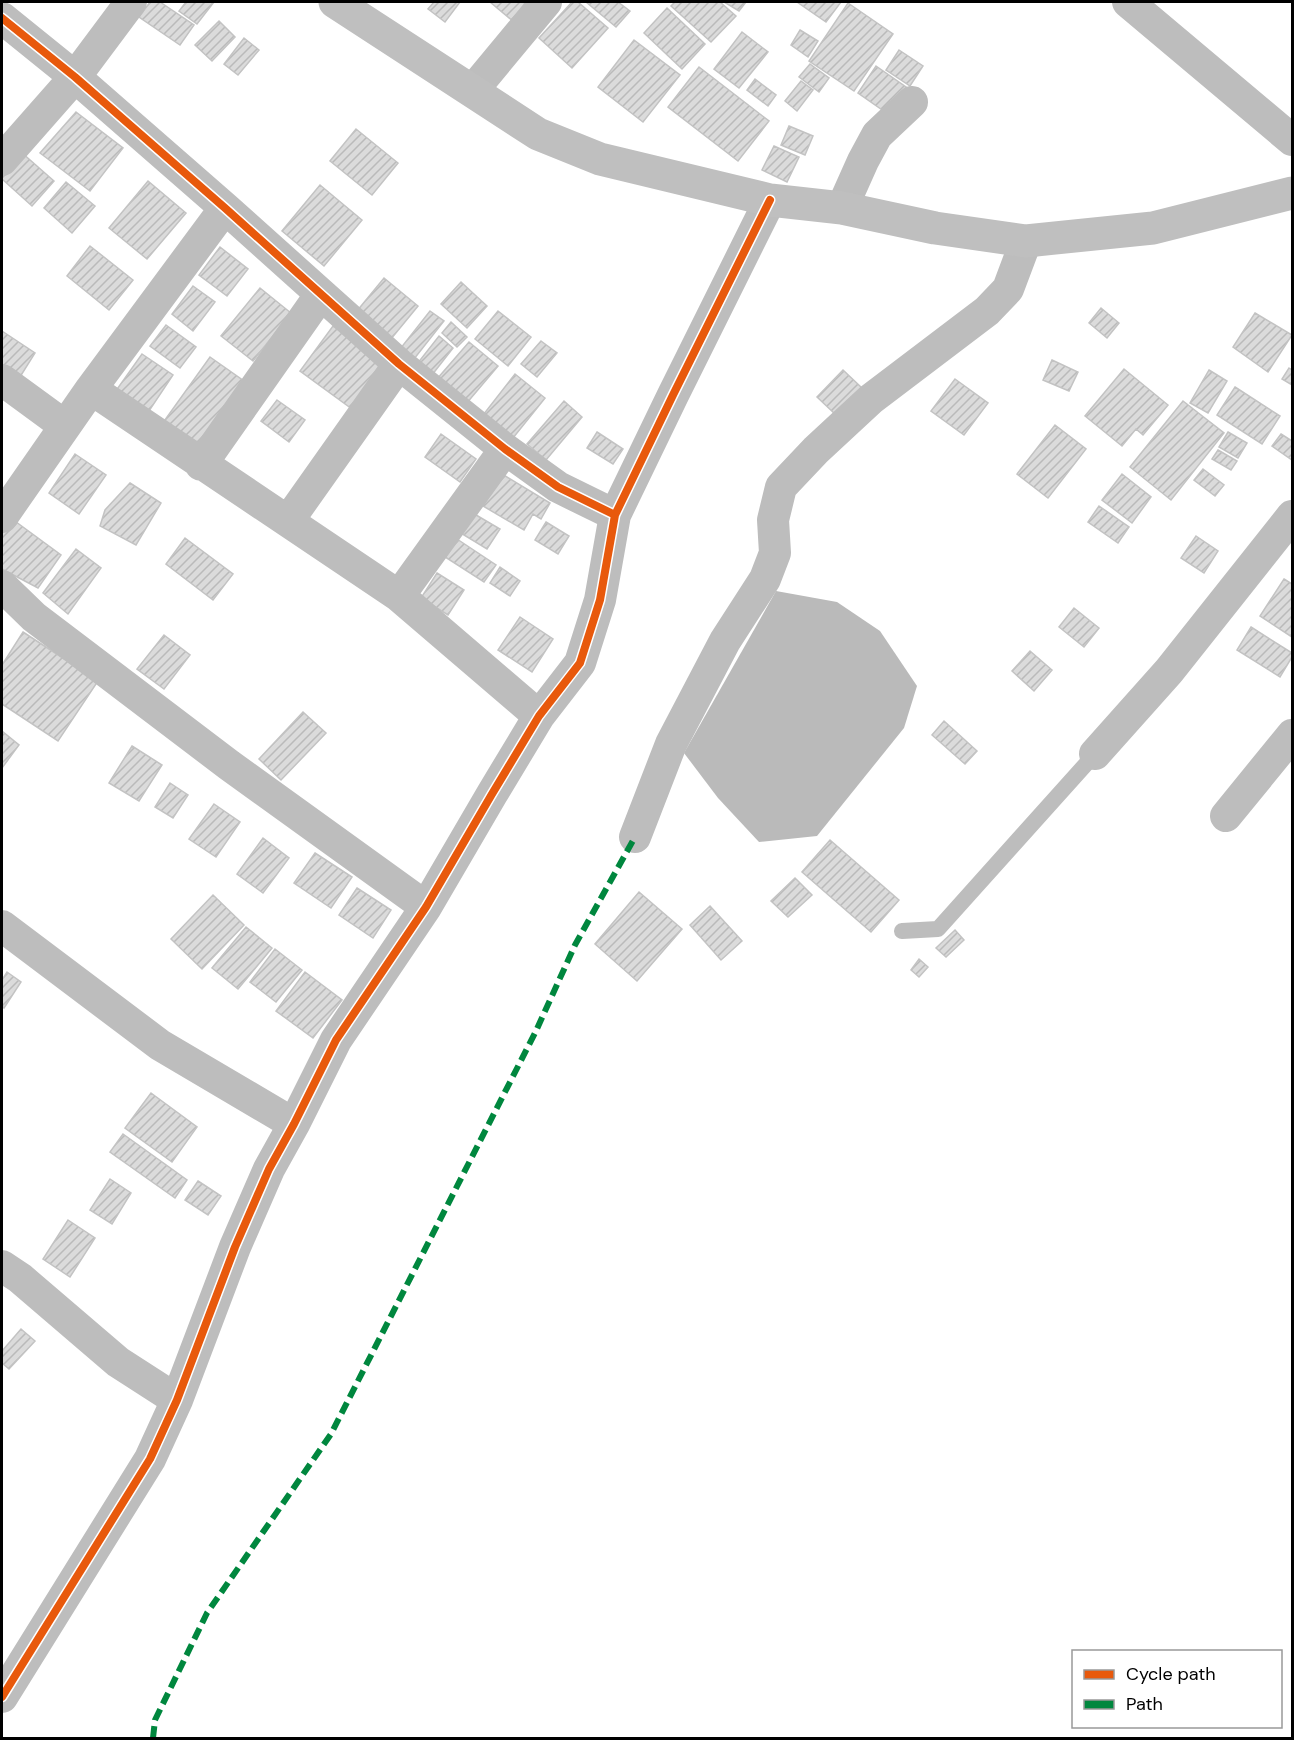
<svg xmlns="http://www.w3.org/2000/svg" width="1294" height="1740" font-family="'DM Sans',sans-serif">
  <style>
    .water { fill: #bababa }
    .building { fill: url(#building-hatch); stroke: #c3c3c3; stroke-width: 1.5 }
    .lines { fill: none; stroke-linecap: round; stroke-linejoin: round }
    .service { stroke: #bdbdbd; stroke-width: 16 }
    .minor { stroke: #bdbdbd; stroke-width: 32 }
    .secondary { stroke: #bfbfbf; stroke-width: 33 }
    .quiet { stroke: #00873e; stroke-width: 6; stroke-dasharray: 12 6; stroke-linecap: butt }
    .cycleway-casing { stroke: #fff; stroke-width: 11 }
    .cycleway { stroke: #e8590c; stroke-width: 8 }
  </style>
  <defs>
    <pattern id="building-hatch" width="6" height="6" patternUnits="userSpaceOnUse" patternTransform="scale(1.5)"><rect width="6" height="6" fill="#dbdbdb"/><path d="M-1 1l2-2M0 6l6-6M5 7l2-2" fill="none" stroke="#bababa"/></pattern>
  </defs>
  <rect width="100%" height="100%" fill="#fff"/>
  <path class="water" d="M776 591 837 602 880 631 917 686 904 728 817 836 759 842 718 798 684 753Z"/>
  <path class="building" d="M150 2H160L194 25 180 45 139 17Z
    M186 2H214L197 24 179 11Z
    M434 2H460L445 22 428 9Z
    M490 2H523L535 12 521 28Z
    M572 2H578L608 28 572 68 539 38Z
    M586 2H618L630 11 616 27Z
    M675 2H720L736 16 711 42 671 6Z
    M724 2H746L739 11Z
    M797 2H841L826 22Z
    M848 3 893 34 854 91 809 61Z
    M667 8 705 44 682 69 644 33Z
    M219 21 235 37 212 61 195 45Z
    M800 30 818 41 808 57 791 45Z
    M742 32 768 52 739 88 714 69Z
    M244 38 259 50 238 75 224 64Z
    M634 40 680 75 643 122 598 87Z
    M899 50 923 66 910 86 886 70Z
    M810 64 829 78 819 92 799 77Z
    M876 66 906 87 888 114 858 93Z
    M699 67 769 121 738 161 668 107Z
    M755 79 776 95 768 106 747 90Z
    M801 81 813 90 797 111 785 101Z
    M76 112 123 148 90 191 40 153Z
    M789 126 813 136 805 155 781 145Z
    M356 129 398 163 372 195 330 161Z
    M774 146 799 157 787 182 762 170Z
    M21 152 54 181 32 206 2 179V174Z
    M148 181 186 213 147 259 109 228Z
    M66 182 95 206 72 233 44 208Z
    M320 185 362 220 324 266 282 231Z
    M90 246 133 280 109 310 67 276Z
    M220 247 248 269 227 296 199 275Z
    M384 278 418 306 391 339 357 311Z
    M461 282 487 306 467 328 441 304Z
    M193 286 215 302 193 331 172 314Z
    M260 288 291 313 253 361 221 336Z
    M1101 308 1119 323 1107 338 1089 323Z
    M430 311 444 321 414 359 400 349Z
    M498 311 531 337 508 366 475 339Z
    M1255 313 1292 335 1268 372 1233 347Z
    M451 322 467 337 457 347 442 333Z
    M166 325 196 347 180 368 150 346Z
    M333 326 385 365 352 409 300 371Z
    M2 331 35 353 20 377 2 365Z
    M439 336 453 348 432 375 417 364Z
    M541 341 557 353 537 377 521 364Z
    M469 342 498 366 466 404 437 379Z
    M142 354 173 375 147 414 115 392Z
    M210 357 244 381 197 448 162 424Z
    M1052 360 1078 372 1069 391 1043 380Z
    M1289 368 1292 370V385L1282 379Z
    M1124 369 1168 405 1143 435 1136 429 1122 446 1085 416Z
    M843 370 862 388 836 415 817 397Z
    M1209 370 1227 381 1208 413 1190 403Z
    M515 374 545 398 513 438 483 415Z
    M955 379 988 403 964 435 931 411Z
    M1235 387 1280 416 1262 444 1217 415Z
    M277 400 305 420 289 442 261 421Z
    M564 401 582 417 546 460 527 444Z
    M1183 401 1224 433 1171 500 1130 467Z
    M1055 425 1086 449 1048 498 1017 474Z
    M597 432 623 449 613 464 587 448Z
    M1228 432 1247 443 1238 458 1219 447Z
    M441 434 476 459 460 482 425 457Z
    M1281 434 1292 441V460L1272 446Z
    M1218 450 1237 461 1231 470 1212 459Z
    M75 454 106 475 79 514 49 493Z
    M1203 469 1224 485 1215 496 1194 480Z
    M502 474 550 503 541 519 533 514 524 530 483 506Z
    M1122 474 1151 497 1132 523 1102 500Z
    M130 483 161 503 136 545 100 526 105 510Z
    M1099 506 1129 527 1118 543 1088 522Z
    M471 512 500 529 487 549 459 532Z
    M8 516 61 555 38 588 2 569V524Z
    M546 522 569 536 558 554 535 540Z
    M1196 536 1218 551 1204 573 1181 558Z
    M454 537 496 565 484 582 442 555Z
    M185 538 233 574 213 600 166 564Z
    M76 549 101 568 68 614 43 593Z
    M500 567 520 581 510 596 490 583Z
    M437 573 464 590 448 615 421 598Z
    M1284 579 1292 584V637L1260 616Z
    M1074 608 1099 628 1084 647 1059 627Z
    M520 617 553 639 532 672 498 650Z
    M1251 627 1292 653V657L1280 677 1237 650Z
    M23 632 98 681 58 741 2 704V665Z
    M164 635 190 655 164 689 137 669Z
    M1030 651 1052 670 1034 691 1012 671Z
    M303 712 326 733 281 780 259 759Z
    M944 721 977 751 965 764 932 735Z
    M2 731 19 745 2 768Z
    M132 746 162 765 139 801 109 783Z
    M170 783 188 795 173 818 155 807Z
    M214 804 240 822 216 857 189 839Z
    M263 838 289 858 263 893 237 874Z
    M830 840 899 900 871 932 802 872Z
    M315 853 352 877 331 908 294 883Z
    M795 878 812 895 788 917 771 901Z
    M357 888 391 910 373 938 339 915Z
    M639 892 682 929 637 981 595 944Z
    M213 895 244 925 202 969 171 939Z
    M710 906 742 941 721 960 690 925Z
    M246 927 272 948 238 989 212 968Z
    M955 930 964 940 946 957 936 948Z
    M275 949 302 970 276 1002 250 982Z
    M919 959 928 967 919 977 911 970Z
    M7 972 21 982 4 1008 2 1006V980Z
    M305 972 342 1000 313 1038 276 1011Z
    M151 1093 197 1127 172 1162 125 1128Z
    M123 1134 187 1180 175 1198 110 1152Z
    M110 1179 131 1193 112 1224 90 1210Z
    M198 1181 221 1196 208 1215 185 1200Z
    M68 1220 95 1238 70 1277 43 1259Z
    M21 1329 35 1341 9 1369 2 1363V1351Z"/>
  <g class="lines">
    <path class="service" d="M902 931 938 929 1095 754"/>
    <path class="minor" d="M1128 2 1292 140
      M2 18 75 77 225 208 399 364 505 449 558 487 615 515
      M473 90 546 2
      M2 160 75 77 131 2
      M842 208 863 161 877 135 912 102
      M2 380 65 426
      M91 389 399 596 539 716
      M201 465 321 294
      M2 517 91 389 225 208
      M288 521 399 364
      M2 586 34 617 229 765 426 907
      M399 596 505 449
      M1095 754 1169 671 1292 516
      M1226 816 1292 735
      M635 837 671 744 725 641 765 579 775 553 773 520 781 487 816 450 871 399 987 311 1008 289 1026 241
      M2 926 160 1045 294 1124
      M2 1266 20 1278 118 1362 177 1400
      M2 1697 150 1459 177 1400 235 1247 269 1169 294 1124 336 1040 426 907 492 794 539 716 580 663 600 600 615 515 673 395 770 200"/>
    <path class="secondary" d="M335 2 538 134 600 159 770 200 842 208 935 228 1026 241 1153 228 1292 193"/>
    <path class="quiet" d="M153 1738 155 1720 207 1613 331 1434 536 1031 575 945 635 837"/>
    <defs>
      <path id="cycleway" d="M2 18 75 77 225 208 399 364 505 449 558 487 615 515
        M2 1697 150 1459 177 1400 235 1247 269 1169 294 1124 336 1040 426 907 492 794 539 716 580 663 600 600 615 515 673 395 770 200"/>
    </defs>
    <use href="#cycleway" class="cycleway-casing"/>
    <use href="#cycleway" class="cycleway"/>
  </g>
  <rect width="1294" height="1740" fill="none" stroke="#000000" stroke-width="6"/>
  <rect x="1072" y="1650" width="210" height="78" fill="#ffffff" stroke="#999999" stroke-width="1.5"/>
  <rect x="1084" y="1670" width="30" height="9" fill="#e8590c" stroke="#999999" stroke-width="1.5"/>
  <text x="1126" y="1680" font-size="18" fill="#000000">Cycle path</text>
  <rect x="1084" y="1700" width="30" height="9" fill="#00873e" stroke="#999999" stroke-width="1.5"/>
  <text x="1126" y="1710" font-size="18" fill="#000000">Path</text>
</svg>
